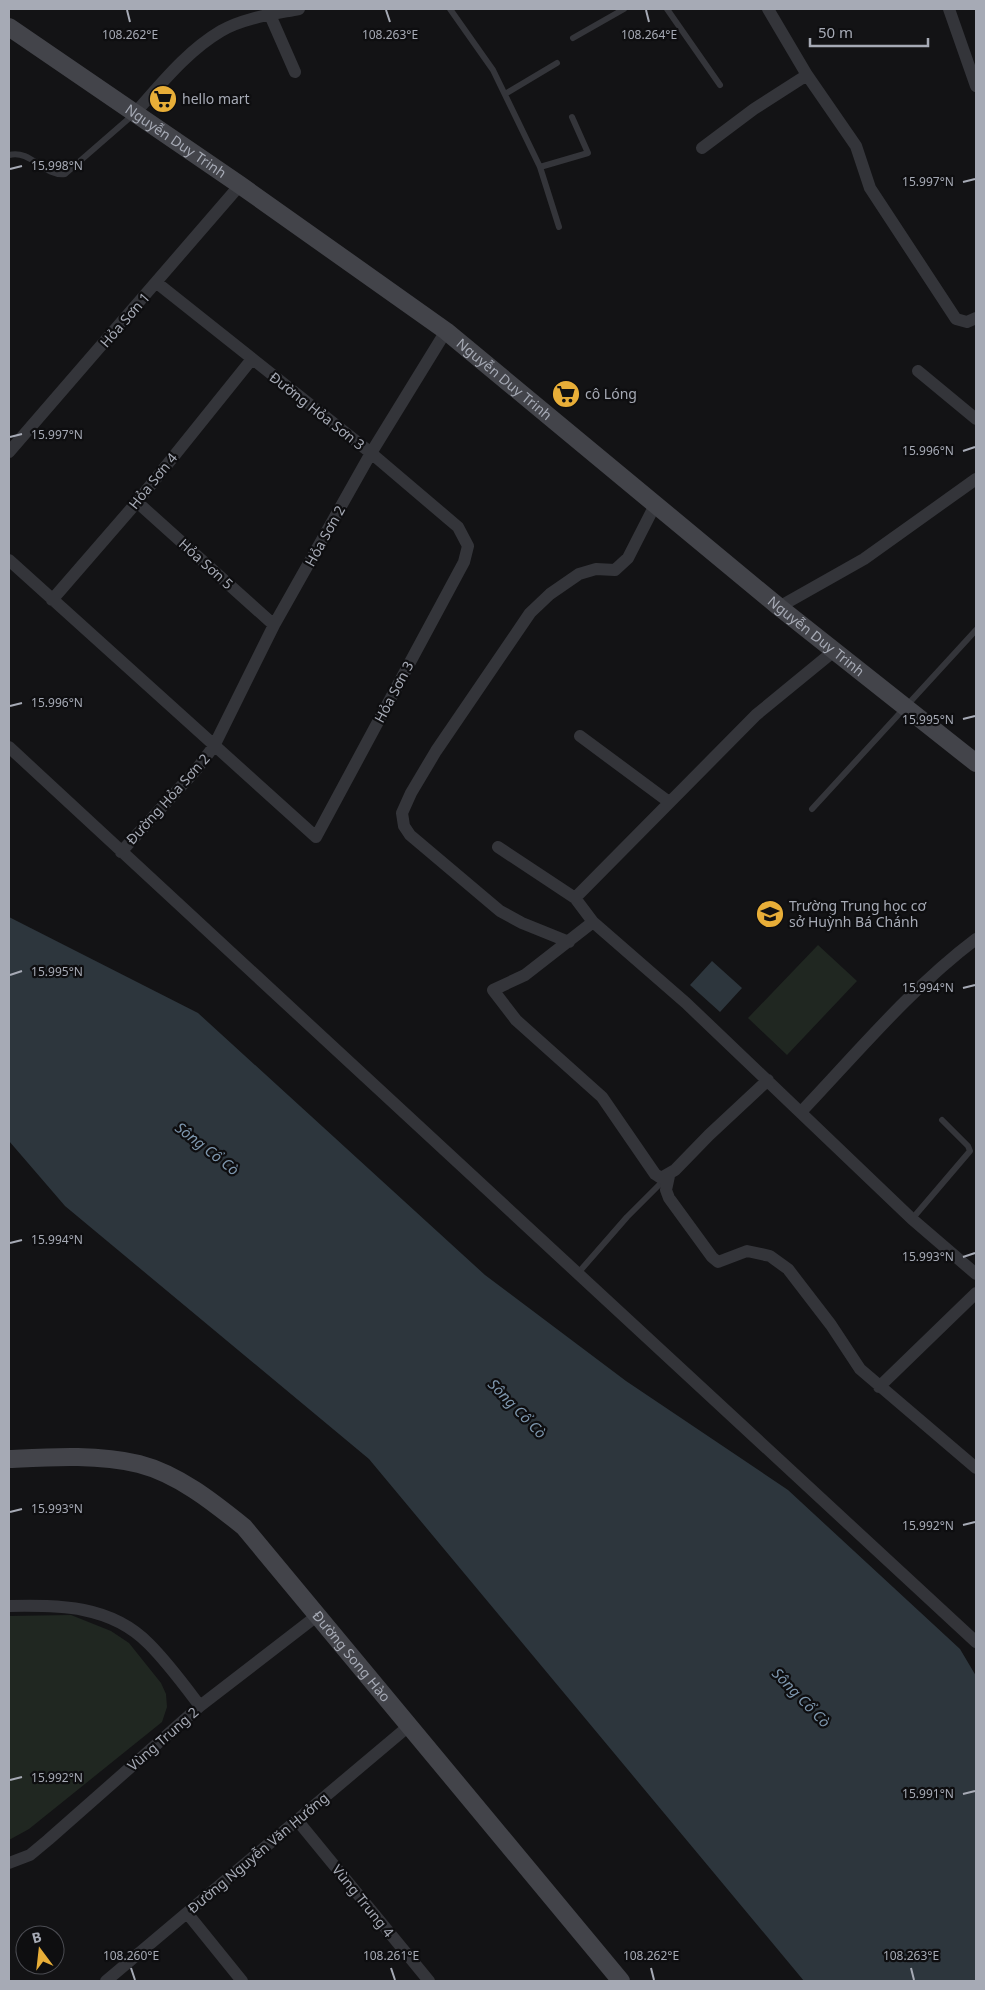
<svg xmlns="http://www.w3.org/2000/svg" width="985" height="1990" font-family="'Noto Sans',sans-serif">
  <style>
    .green { fill: #202721 }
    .water { fill: #2d363d }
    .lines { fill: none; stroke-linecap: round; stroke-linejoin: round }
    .lane { stroke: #34353a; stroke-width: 6 }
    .street { stroke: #34353a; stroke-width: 12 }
    .secondary { stroke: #43444a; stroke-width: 18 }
    .ticks { fill: none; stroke: #a6aab5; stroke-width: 2 }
    .labels { text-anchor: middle; stroke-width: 4.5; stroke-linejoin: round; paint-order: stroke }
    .poi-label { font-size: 14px; fill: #a6aab5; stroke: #0e0e10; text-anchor: start }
    .street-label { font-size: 14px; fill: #a6aab5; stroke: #0e0e10 }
    .water-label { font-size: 15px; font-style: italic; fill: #7e97ae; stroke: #0e0e10 }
    .ticks-label { font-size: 12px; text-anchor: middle; fill: #a6aab5; stroke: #0e0e10; stroke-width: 4.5; stroke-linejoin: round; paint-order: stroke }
  </style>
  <rect width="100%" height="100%" fill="#131315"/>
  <path class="green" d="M818 945 857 981 787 1055 748 1018Z
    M71 1615 111 1631 129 1643 161 1683 166 1694 167 1707 162 1722 29 1829 9 1840V1616Z"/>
  <path class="water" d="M9 917 198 1013 485 1275 626 1381 788 1490 960 1649 976 1676V1981H804L369 1459 65 1206 9 1141Z
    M712 961 742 988 720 1012 690 985Z"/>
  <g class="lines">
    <path class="lane" d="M450 9 493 70 540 167 559 227
      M667 9 720 85
      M573 38 624 9
      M505 94 557 63
      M9 155C31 149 44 177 65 174L134 114
      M540 167 588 153 572 117
      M812 809 976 630
      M912 1219 970 1151 968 1146 942 1120
      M579 1272 627 1217 666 1178"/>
    <path class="street" d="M768 9 807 75 856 146 870 188 956 319 967 322 976 318
      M949 9 976 86
      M270 15 295 72
      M135 113C161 84 187 51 221 31 243 18 274 14 299 9
      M702 148 754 109 807 75
      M918 371 976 419
      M9 452 240 185
      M137 502 274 625
      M9 560 316 837 464 562 468 546 458 527 371 453 157 283
      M52 600 137 502 252 359
      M779 607 864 559 976 479
      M580 736 669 802
      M9 747 976 1642
      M498 847 575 898 593 922 686 1003 912 1219 976 1274
      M121 852 196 770 214 746 274 625 371 453 446 331
      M575 898 756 715 834 651
      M593 922 525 975 493 990 516 1020 602 1097 655 1174 661 1178 675 1170 709 1135 768 1080
      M569 942 522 923 500 911 410 835 404 826 402 813 411 793 436 751 530 613 550 594 579 574 596 569 615 570 628 558 655 505
      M801 1112C857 1053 911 988 976 939
      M669 1176 666 1190 669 1198 712 1257 718 1262 747 1251 770 1256 788 1269 831 1325 860 1369 976 1468
      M879 1387 976 1293
      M9 1606C59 1605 111 1605 149 1644 168 1663 184 1685 200 1706
      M297 1820 429 1981
      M9 1863 30 1855 48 1840 200 1706 318 1615
      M187 1913 242 1981
      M106 1981 410 1725"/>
    <g class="secondary">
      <path id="s1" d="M9 27 240 185 446 331 779 607 976 763"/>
      <path id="s2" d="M9 1459C51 1457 97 1454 139 1464 178 1474 213 1502 244 1527L621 1981"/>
    </g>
  </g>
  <path class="ticks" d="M127 10 130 22M386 10 390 22M646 10 649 22M10 169 22 166M963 182 975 179M10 437 22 434M963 451 975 447M10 706 22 703M963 719 975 716M10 975 22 971M963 988 975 985M10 1243 22 1240M963 1257 975 1253M10 1512 22 1509M963 1525 975 1522M10 1780 22 1777M963 1794 975 1791M131 1968 135 1980M391 1968 395 1980M651 1968 654 1980M911 1968 914 1980"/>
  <defs>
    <symbol id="supermarket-disc" viewBox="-11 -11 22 22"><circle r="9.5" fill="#e8ae38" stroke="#0e0e10"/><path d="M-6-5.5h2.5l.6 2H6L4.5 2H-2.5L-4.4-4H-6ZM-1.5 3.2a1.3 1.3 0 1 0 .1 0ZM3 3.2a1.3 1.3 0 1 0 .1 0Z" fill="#111"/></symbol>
    <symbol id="school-disc" viewBox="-11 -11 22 22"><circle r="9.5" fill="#e8ae38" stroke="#0e0e10"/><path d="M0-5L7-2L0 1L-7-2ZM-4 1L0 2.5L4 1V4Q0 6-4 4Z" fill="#111"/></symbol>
  </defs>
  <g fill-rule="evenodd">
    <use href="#supermarket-disc" x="147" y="83" width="32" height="32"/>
    <use href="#supermarket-disc" x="550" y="378" width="32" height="32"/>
    <use href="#school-disc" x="754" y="898" width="32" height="32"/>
  </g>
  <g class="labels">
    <g class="poi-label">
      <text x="182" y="104">hello mart</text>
      <text x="585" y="399">cô Lóng</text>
      <text x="789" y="911">Trường Trung học cơ<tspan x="789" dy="16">sở Huỳnh Bá Chánh</tspan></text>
    </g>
    <g class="street-label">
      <text dy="5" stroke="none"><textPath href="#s1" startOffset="202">Nguyễn Duy Trinh</textPath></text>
      <text transform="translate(125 320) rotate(-49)" y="5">Hỏa Sơn 1</text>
      <text dy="5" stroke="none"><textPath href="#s1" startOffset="608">Nguyễn Duy Trinh</textPath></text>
      <text transform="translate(317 411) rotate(38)" y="5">Đường Hỏa Sơn 3</text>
      <text transform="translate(153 481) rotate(-51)" y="5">Hỏa Sơn 4</text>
      <text transform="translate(325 536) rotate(-61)" y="5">Hỏa Sơn 2</text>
      <text transform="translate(206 564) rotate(42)" y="5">Hỏa Sơn 5</text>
      <text dy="5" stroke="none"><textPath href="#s1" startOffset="1012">Nguyễn Duy Trinh</textPath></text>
      <text transform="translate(394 692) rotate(-62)" y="5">Hỏa Sơn 3</text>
      <text transform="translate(168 799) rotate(-48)" y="5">Đường Hỏa Sơn 2</text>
      <text dy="5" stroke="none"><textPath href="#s2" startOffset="422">Đường Song Hào</textPath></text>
      <text transform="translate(163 1739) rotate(-41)" y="5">Vùng Trung 2</text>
      <text transform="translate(258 1853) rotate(-40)" y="5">Đường Nguyễn Văn Hưởng</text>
      <text transform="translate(363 1901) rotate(51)" y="5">Vùng Trung 4</text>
    </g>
    <g class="water-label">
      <text transform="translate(207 1149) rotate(38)" y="5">Sông Cổ Cò</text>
      <text transform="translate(517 1409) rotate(46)" y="5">Sông Cổ Cò</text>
      <text transform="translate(801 1698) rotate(46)" y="5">Sông Cổ Cò</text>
    </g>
  </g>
  <g class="ticks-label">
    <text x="130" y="39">108.262°E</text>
    <text x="390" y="39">108.263°E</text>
    <text x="649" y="39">108.264°E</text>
    <text x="57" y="170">15.998°N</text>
    <text x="928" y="186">15.997°N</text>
    <text x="57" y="439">15.997°N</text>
    <text x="928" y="455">15.996°N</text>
    <text x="57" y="707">15.996°N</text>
    <text x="928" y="724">15.995°N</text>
    <text x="57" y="976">15.995°N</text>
    <text x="928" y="992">15.994°N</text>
    <text x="57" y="1244">15.994°N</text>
    <text x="928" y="1261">15.993°N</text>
    <text x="57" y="1513">15.993°N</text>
    <text x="928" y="1530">15.992°N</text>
    <text x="57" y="1782">15.992°N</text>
    <text x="928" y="1798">15.991°N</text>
    <text x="131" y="1960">108.260°E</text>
    <text x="391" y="1960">108.261°E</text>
    <text x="651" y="1960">108.262°E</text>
    <text x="911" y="1960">108.263°E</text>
  </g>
  <rect width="985" height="1990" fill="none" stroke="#a6aab5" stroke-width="20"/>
  <g transform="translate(40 1950) rotate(345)"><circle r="24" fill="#0e0e10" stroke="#4b4c52"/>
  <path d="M0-4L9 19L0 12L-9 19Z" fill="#e8ae38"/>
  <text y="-8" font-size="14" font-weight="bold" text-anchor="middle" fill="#a6aab5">B</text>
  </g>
  <path d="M810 38v8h118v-8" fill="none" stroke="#a6aab5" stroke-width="2.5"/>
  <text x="818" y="38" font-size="15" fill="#a6aab5" stroke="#0e0e10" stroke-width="4" paint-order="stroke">50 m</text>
</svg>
